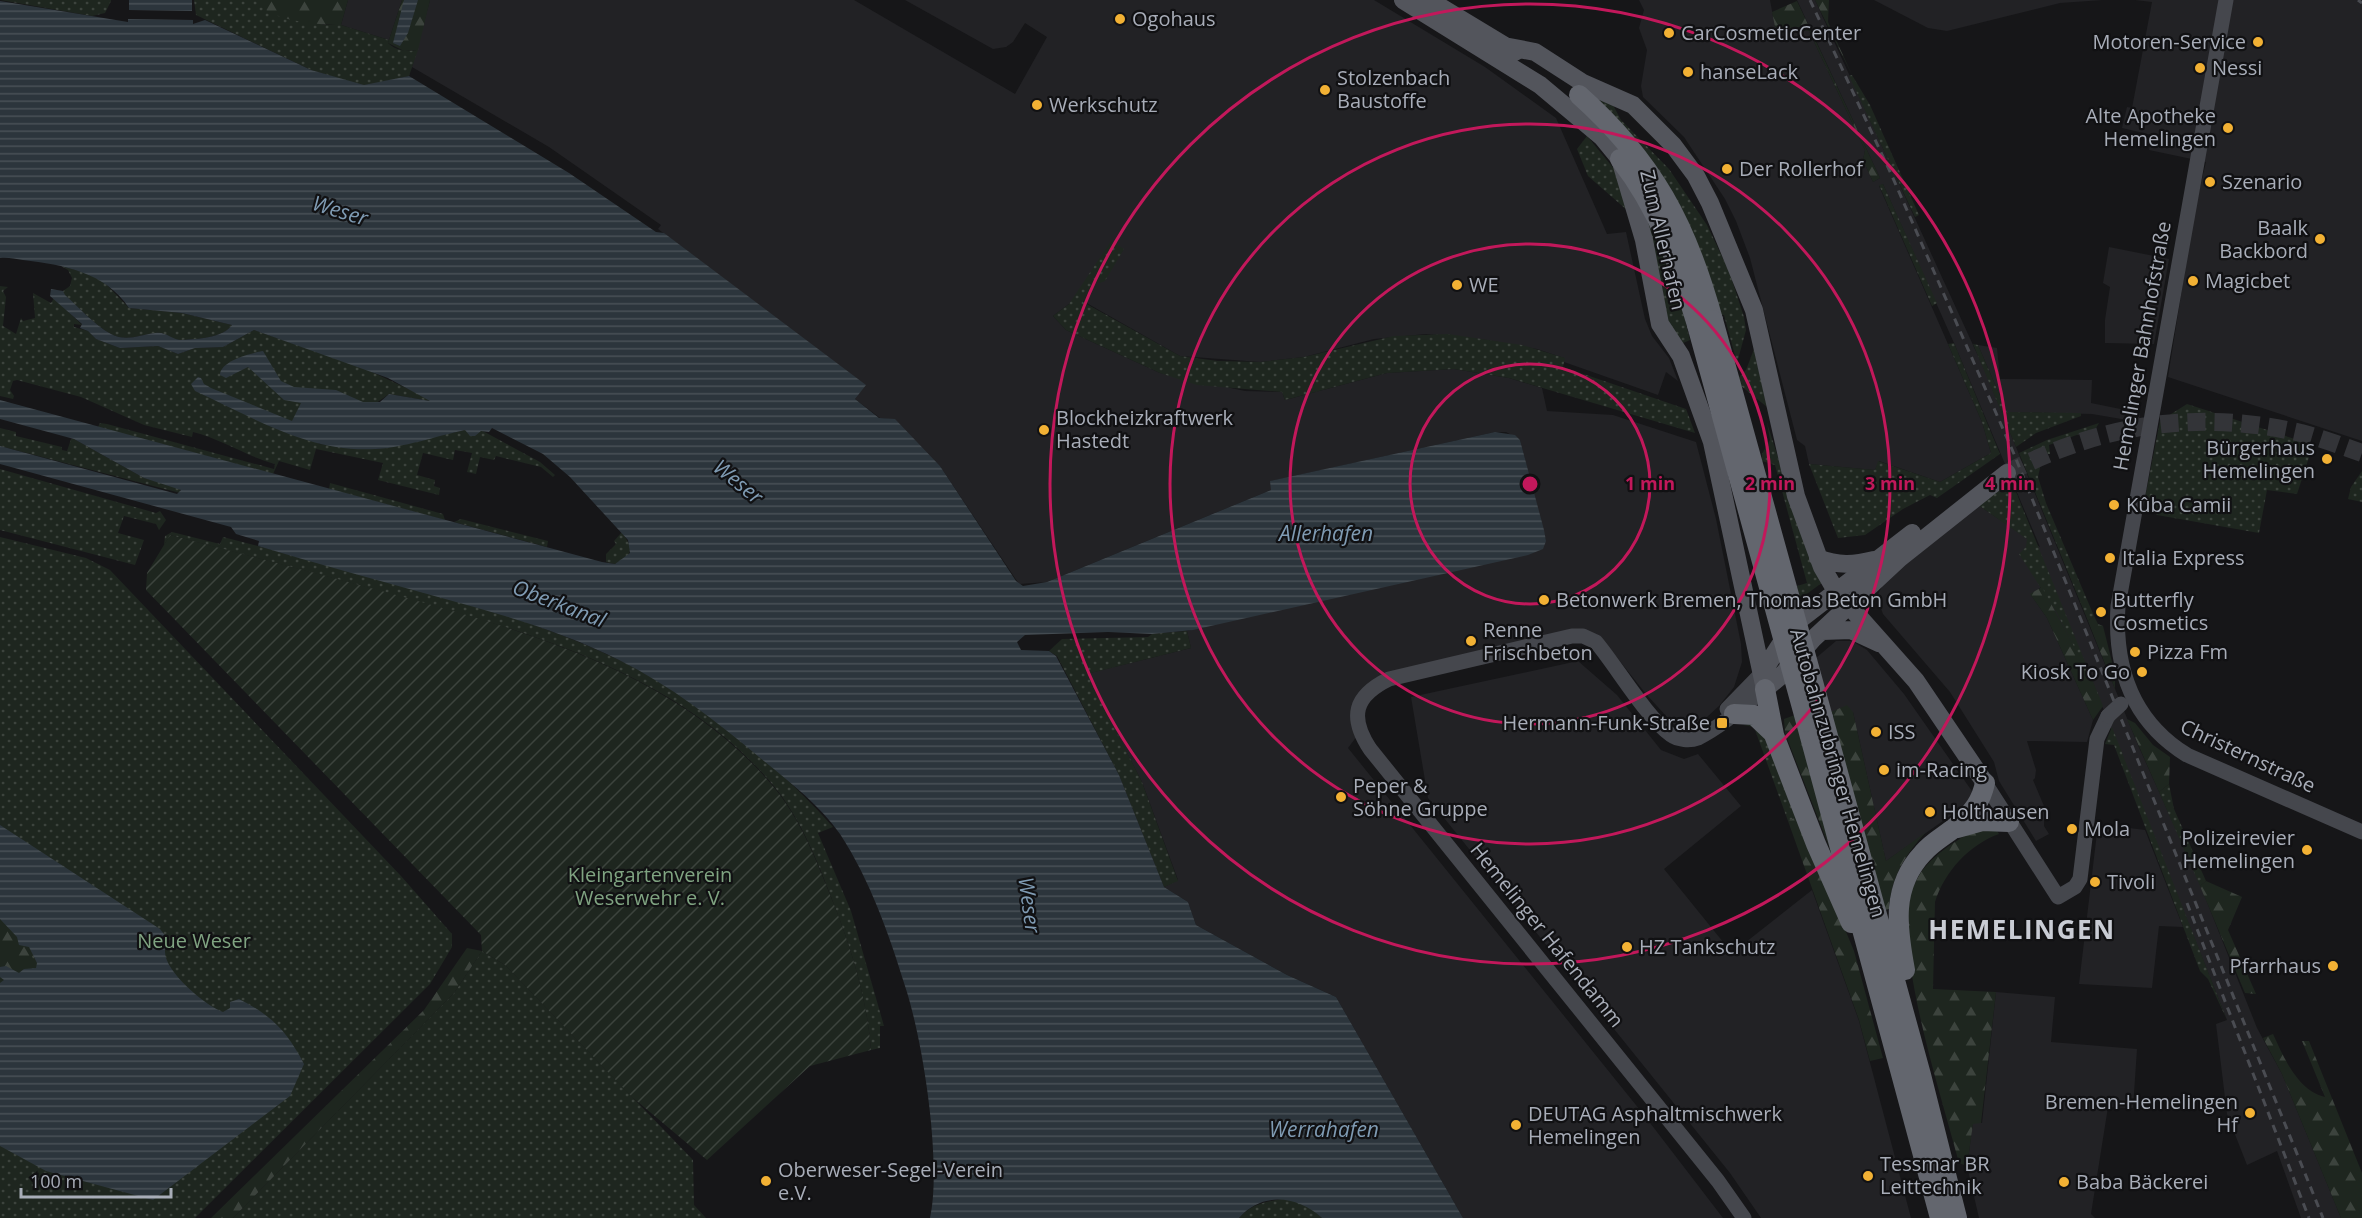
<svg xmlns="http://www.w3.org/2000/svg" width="2362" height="1218" font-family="'Open Sans',sans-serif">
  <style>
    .built { fill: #222225 }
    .grass { fill: url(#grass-dots) }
    .forest { fill: url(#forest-firs) }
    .garden { fill: url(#garden-furrows) }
    .water { fill: url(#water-rules) }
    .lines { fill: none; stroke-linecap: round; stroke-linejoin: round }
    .primary-tunnel { stroke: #333438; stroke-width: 18; stroke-dasharray: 18 9; stroke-linecap: butt }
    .secondary { stroke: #45474d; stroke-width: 15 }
    .primary { stroke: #53555c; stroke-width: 18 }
    .highway { stroke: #63666e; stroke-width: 20 }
    .rail { stroke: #4a4c52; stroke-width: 3; stroke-dasharray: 8 6; stroke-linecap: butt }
    .secondary-bridge { stroke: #45474d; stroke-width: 15 }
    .highway-bridge { stroke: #63666e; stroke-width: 20 }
    .ring { fill: none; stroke: #c2185b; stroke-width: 3 }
    .poi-dot { fill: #f2b134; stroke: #111113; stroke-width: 2 }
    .labels { text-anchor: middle; stroke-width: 4.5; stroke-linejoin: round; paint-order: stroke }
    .poi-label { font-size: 20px; fill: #a8adb8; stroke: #111113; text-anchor: start }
    .street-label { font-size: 20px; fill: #a8adb8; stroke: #111113 }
    .park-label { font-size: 20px; fill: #7fa381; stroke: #111113 }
    .water-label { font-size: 21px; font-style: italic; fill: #7f9bb3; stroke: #111113 }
    .district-label { font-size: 26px; font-weight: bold; letter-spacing: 1.5px; fill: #c9ccd4; stroke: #111113 }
    .centre { fill: #c2185b; stroke: #111113; stroke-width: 3 }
    .ring-label { font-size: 18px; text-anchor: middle; font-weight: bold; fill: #c2185b; stroke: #111113; stroke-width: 4.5; stroke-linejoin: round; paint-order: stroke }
  </style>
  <defs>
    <pattern id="grass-dots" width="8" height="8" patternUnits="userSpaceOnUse" patternTransform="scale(1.5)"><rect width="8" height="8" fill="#1e261f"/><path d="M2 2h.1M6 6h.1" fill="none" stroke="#3c433d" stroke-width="1.8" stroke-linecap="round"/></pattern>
    <pattern id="forest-firs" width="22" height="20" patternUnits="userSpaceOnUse" patternTransform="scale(1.5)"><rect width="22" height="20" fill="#1e261f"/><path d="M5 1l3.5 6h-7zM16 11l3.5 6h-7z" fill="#3c433d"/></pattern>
    <pattern id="garden-furrows" width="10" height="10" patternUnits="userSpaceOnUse" patternTransform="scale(1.5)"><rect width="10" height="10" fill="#1e261f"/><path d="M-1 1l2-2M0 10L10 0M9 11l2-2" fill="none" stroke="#3c433d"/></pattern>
    <pattern id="water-rules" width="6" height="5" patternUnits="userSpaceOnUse" patternTransform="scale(1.5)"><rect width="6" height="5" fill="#2c353c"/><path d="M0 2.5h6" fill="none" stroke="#485056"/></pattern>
  </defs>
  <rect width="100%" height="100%" fill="#161618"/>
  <path class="built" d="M348 0H402L389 40 341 25Z
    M430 0H854L1015 94 1047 37 1025 23 1013 42 1006 47 993 49 905 0H1374L1485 67 1556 118 1607 234 1626 232 1645 319 1652 336 1669 358 1678 381 1666 372 1658 395 1564 362V358L1537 349 1487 340 1426 334 1374 339 1304 357 1260 362 1180 356 1083 301 1096 281 1124 249 1069 304 1053 316 1066 330 1160 373 1245 391 1282 392 1285 400 1387 373 1454 369 1509 378 1542 388 1547 411 1613 415 1696 442 1716 519 1741 644 1742 662 1734 687 1719 706 1696 727 1690 730 1677 728 1646 694 1611 650 1585 638 1364 692 1357 736 1348 748 1644 1115 1723 1218H1463L1336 997 1287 975 1196 925 1188 902 1164 887 1178 880 1142 782 1086 674 1191 648 1187 631 1546 541 1520 440 1506 432H1495L1271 481V490L1047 582 1019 584 940 466 895 420 880 418 855 399 865 385 658 229 661 225 549 147 412 67Z
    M1639 0H1770L1775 27 1809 31 1865 150 1863 160 1873 182 1880 178 1797 0H1815L1984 369 2138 745 2195 872 2257 1028 2282 1074 2341 1218H2301L2277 1151 2247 1165 2227 1114 2216 1024 2227 1020 2091 678 2041 587 2031 595 2047 618 2093 720 2087 742 2027 741 2036 770 2035 778 2033 780 2044 806V826L2049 834 2036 841 1999 781 1994 762 1950 692 1883 614 1877 597 1882 586 1902 565 1978 505 2040 547 1954 343 1883 184 1879 186 1982 422 1991 453 1940 482 1879 461 1875 470 1809 464 1805 446 1797 440 1750 258 1736 221 1725 199 1684 137 1643 97 1641 86 1647 50 1639 28 1644 10Z
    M1874 0H2103L2060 3 1947 31 1928 28Z
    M2135 0H2362V441L2168 377 2194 213 2206 162 2149 150 2152 135 2122 128 2127 107 2132 108 2152 2Z
    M2109 247 2169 259 2154 344 2105 343V320L2110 287 2103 283Z
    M1978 345 1997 348 2000 379 2092 380 2091 403 2140 413 2139 422 2092 414 2007 412Z
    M1836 641H1852L1867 650 1904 694 1974 794 1960 809 1886 861 1853 712H1831L1816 658Z
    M1578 661 1617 695 1661 750 1684 759 1698 754 1741 806 1664 869 1732 953 1812 890 1859 1021 1911 1218H1761L1730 1173 1428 798 1411 697Z
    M2098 824 2145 830 2183 927 2159 926 2152 988 2079 984Z
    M1996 992 2055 997 2051 1042 2137 1049 2133 1108 2108 1107 2091 1214 2095 1218H1979L1967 1166 1973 1123H1982Z"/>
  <path class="grass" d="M0 0H111V1L105 13 92 16Z
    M194 0H255L324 25H341L389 40 388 43C397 52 407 51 418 50L409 76 364 86 311 70 196 15Z
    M1852 75 1870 105 1919 215 1915 217 1849 76Z
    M1579 85 1613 105 1621 120 1669 169 1707 225 1729 271 1744 317 1746 330 1737 363 1724 315H1719Z
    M1587 136 1615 170 1628 211 1588 176 1577 149Z
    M1883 184 1937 303 1932 306 1879 185Z
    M1641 200C1664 244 1679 292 1690 340L1681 344 1664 322Z
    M1111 241 1124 249 1105 281 1100 283 1096 281 1083 302 1180 356 1218 361 1260 362 1304 357 1394 336 1448 334 1522 345 1565 358 1563 367 1686 409 1695 433 1509 378 1454 369 1387 373 1285 400 1282 392 1197 385 1160 373 1066 330 1053 316 1069 304Z
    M61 266 87 273 102 280 129 308 182 313 232 325C223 338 197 339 181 340 171 340 166 331 155 333 140 335 126 342 111 334 94 325 79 307 64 295L63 291 70 286 72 278 68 270Z
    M0 286 8 287 3 291 6 297 3 326 16 334 21 318 23 321 35 318 33 293 51 303 54 298 82 325 74 324V327L88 331 96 339 120 348 158 346 178 354 195 348 223 347 254 330 361 367 430 399V401L389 394 318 444 378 449 465 430H481L540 462 555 475 553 477 541 467 496 456 494 460 480 457 476 474 467 472 472 453 455 450 453 460 423 453 417 475 435 480 434 486 440 488 439 495 378 480 383 463 316 449 310 470 279 461 273 474 98 427 100 423 107 424 274 469 275 464C246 456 221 439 193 432L192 437 144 425 81 397 17 380 13 381 10 390 14 396 13 399 0 396Z
    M1954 343 2000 454 1937 498 1930 495 1903 509 1865 535 1838 538 1809 464 1875 470 1878 461 1940 482 1991 453 1982 422 1948 344Z
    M1973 344 1978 345 2007 412 2081 413V416L2036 433 2016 447Z
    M1754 349 1767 407 1741 386 1738 378 1746 370Z
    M2187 404 2313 445 2297 494 2267 490 2259 533 2157 515 2147 508 2145 498 2160 421Z
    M1767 423 1788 489 1823 582 1800 599 1797 586 1807 583 1775 465 1762 461V454L1770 440Z
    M2099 423 2096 428 2049 445 2050 454H2043L2038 477 2046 503 2094 616 2088 621 2019 453 2047 440Z
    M0 428 16 432V436L62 447V450L67 451 71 439H74L144 478 180 488V493L0 446Z
    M0 469 156 513 160 511 166 520 159 530 156 524 124 516 118 533 144 540 135 565 0 530Z
    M2362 471V502L2348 499 2351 487Z
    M2012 482 2103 706 2057 613 2019 554 2026 547 2027 539 1978 505Z
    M330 483 443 514 445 520 329 489Z
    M461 519 548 541 547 547 454 522Z
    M172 532 220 544 223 537 258 546C379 580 505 606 619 660 693 695 778 765 833 827L818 833 851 911 884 1026H880V1048L871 1050C867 1000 853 954 835 907 819 865 802 820 773 785 681 676 536 634 405 598 327 576 249 556 170 535L164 545 165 536Z
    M622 532 631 547 628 557 615 564 606 562V554L616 544 614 541Z
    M0 537 86 558 110 570 401 876 452 934V947L430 984 195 1218H0Z
    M1187 631 1191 648 1087 674 1142 782 1178 881 1164 887 1119 775 1057 656 1049 651 1062 639 1148 637 1152 634Z
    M1752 724 1766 737 1798 816 1788 821 1754 727 1743 725Z
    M2112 727 2227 1020 2208 979 2200 971 2114 745 2105 744Z
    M2169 784 2174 809 2206 881 2200 886 2159 792Z
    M482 951 505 965 693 1160 694 1205 706 1218H233L454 993Z
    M1288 1198 1310 1207 1322 1218H1239C1252 1203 1269 1201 1288 1198Z"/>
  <path class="forest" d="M255 0H348L341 25C318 25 268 21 255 0Z
    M402 0H430L418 50 404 51 388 43Z
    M1815 0H1829L1828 22 1852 75Z
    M1797 1 1880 178 1873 182 1863 160 1865 150 1809 31 1775 27 1772 12Z
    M2042 587 2091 678 2103 706 2093 720 2047 618 2030 594Z
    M2094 616 2098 624 2103 626 2115 674V689L2088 621Z
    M1847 705 1853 712 1886 861 1926 832C1905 855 1891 877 1889 909L1885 910 1831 712Z
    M1795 715 1844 885 1785 733 1784 719Z
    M2127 719 2135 723 2153 745 2170 757 2169 784 2159 792Z
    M1798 816 1854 951 1883 1058 1870 1061 1859 1020 1788 821Z
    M1978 827H1995L1999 834C1970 844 1944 872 1935 902L1933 989 1996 992 1981 1123 1973 1124 1967 1166 1959 1163C1939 1088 1906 988 1906 911 1906 902 1912 889 1916 881 1928 856 1956 842 1978 827Z
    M2206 881 2242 897 2228 930 2256 994 2245 993 2200 886Z
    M0 919 29 947 36 968 24 969 19 973 0 967Z
    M467 948 482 951 454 993 233 1218H211L424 1010Z
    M2273 1034C2284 1058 2298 1091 2325 1097L2302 1041H2309L2362 1173V1218H2341L2282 1074 2263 1038Z"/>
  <path class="garden" d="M170 535C247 555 324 575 400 596 533 633 679 675 772 785 802 820 818 865 835 907 853 954 867 1000 871 1050L810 1066 707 1160 632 1097 505 965 482 951 481 935 146 590 147 573Z"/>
  <path class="water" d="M129 0H192V11L129 10Z
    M404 0H418L408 33 400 46 393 43Z
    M0 1 128 22V19L193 20V24L205 20 311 70 364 85 409 76 569 173 656 232 664 233 866 385 855 399 879 418 895 419 940 466 1016 581 1023 586 1047 582 1271 490 1270 481 1495 432 1515 435 1520 440 1544 530 1546 541 1543 549 1528 555 1193 630 1152 634 1108 632 1025 635 1017 642 1021 650 1049 651 1056 656 1119 775 1164 887 1188 902 1196 925 1287 975 1336 997 1463 1218H1322C1298 1196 1262 1191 1239 1218H930C942 1163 923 1040 905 986 889 934 870 880 840 834 819 804 787 780 759 757 715 720 671 686 619 660 562 631 500 614 438 597 378 580 318 564 258 546L259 541 236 534 231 527 0 464V446L177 494 181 490 144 478 74 439 0 419V400L602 562 615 564 630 553 628 540 570 477 543 454 492 428 489 432 481 431 475 436H470L465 430C437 436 402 448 375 449 310 453 252 417 195 391L191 384 198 377 201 378 204 384 211 388 292 421 301 403 284 400 248 367 226 378 220 375C220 361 251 353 263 351L281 381 294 387 336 390 363 402H380L389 394 430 401 388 378 254 330 223 347 195 348 178 354 158 346 120 348 96 339 88 331 80 328 82 324 50 296 51 289 63 291 65 295C79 307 94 325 111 334 126 342 140 335 155 333 166 331 172 340 182 340 197 339 223 338 232 325L182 313 129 308C105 272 64 265 23 260 15 259 8 257 0 258Z
    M0 825 160 929 167 938C168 944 165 946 165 952 165 972 206 1006 223 1012L230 1008V1002L239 999C272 1016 287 1031 304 1064L290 1096 153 1200 46 1171 0 1146V983L4 980 0 977V967L6 966 19 973 24 969 36 968 37 963 29 947 19 945 17 937 0 919Z"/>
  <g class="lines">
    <path class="primary-tunnel" d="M2007 473C2102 424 2196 409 2301 433 2321 438 2342 446 2362 453"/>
    <path class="secondary" d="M2226 0 2118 606C2114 668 2132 721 2187 755L2362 832
      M1727 709 1762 673
      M1985 783 2058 897 2075 887 2080 879 2097 739 2108 716
      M1744 1218 1718 1181 1370 749C1349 717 1354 696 1389 679L1572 636H1583L1596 642C1617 667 1646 717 1671 735 1678 740 1690 741 1698 738 1722 726 1744 706 1765 689"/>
    <path class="primary" d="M1403 0 1540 85 1602 137 1620 159 1644 240 1660 324 1681 356 1712 442 1765 689
      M1429 0 1515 52
      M1504 46 1535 52 1583 83 1633 105 1673 145 1696 176 1710 203 1754 310 1796 496 1822 567 1836 591 1916 681 1985 783
      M1818 558C1838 566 1854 565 1874 560
      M1822 631 1851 630 1879 643
      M1762 673 1793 625 1912 533
      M1765 689 1783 674 1813 639 1900 558 2007 473"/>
    <path class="highway" d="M1579 95C1653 161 1687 225 1713 320
      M1620 159C1659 209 1679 265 1697 325
      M1765 689 1774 735 1816 844 1851 923
      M1734 714 1754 715 1774 734
      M1823 718 1921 1075 1957 1218
      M1806 722 1940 1218
      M1957 828 1982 821 2009 822
      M1905 970C1897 927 1891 887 1923 853 1933 841 1948 834 1959 824 1973 811 1981 802 1985 783"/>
    <path class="rail" d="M1810 0 1892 176 2014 454 2323 1218
      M2358 0 2362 3
      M2187 903 2309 1218"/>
    <path class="secondary-bridge" d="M2108 716 2121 704"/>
    <path class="highway-bridge" d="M1713 320 1823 718
      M1697 325 1806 722"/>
  </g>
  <g class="ring">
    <circle cx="1530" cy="484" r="120"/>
    <circle cx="1530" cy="484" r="240"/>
    <circle cx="1530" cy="484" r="360"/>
    <circle cx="1530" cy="484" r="480"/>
  </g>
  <g class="poi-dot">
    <circle cx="1120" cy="19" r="6"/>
    <circle cx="1669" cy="33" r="6"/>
    <circle cx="2258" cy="42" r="6"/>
    <circle cx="2200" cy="68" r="6"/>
    <circle cx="1688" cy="72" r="6"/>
    <circle cx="1325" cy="90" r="6"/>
    <circle cx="1037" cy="105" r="6"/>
    <circle cx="2228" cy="128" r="6"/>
    <circle cx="1727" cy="169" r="6"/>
    <circle cx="2210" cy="182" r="6"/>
    <circle cx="2320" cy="239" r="6"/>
    <circle cx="2193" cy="281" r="6"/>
    <circle cx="1457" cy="285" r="6"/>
    <circle cx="1044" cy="430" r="6"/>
    <circle cx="2327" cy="459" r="6"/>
    <circle cx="2114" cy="505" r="6"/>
    <circle cx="2110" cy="558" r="6"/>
    <circle cx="1544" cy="600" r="6"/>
    <circle cx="2101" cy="612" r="6"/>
    <circle cx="1471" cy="641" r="6"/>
    <circle cx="2135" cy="652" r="6"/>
    <circle cx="2142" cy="672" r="6"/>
    <rect x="1716" y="717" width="12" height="12" rx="3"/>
    <circle cx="1876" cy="732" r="6"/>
    <circle cx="1884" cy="770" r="6"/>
    <circle cx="1341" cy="797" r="6"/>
    <circle cx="1930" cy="812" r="6"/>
    <circle cx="2072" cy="829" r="6"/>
    <circle cx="2307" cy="850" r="6"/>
    <circle cx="2095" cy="882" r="6"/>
    <circle cx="1627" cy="947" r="6"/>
    <circle cx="2333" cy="966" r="6"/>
    <circle cx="2250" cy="1113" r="6"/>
    <circle cx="1516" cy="1125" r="6"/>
    <circle cx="1868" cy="1176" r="6"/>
    <circle cx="766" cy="1181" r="6"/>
    <circle cx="2064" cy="1182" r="6"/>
  </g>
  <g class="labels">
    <g class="poi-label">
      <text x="1132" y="26">Ogohaus</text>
      <text x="1681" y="40">CarCosmeticCenter</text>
      <text x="2246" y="49" text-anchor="end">Motoren-Service</text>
      <text x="2212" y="75">Nessi</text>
      <text x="1700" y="79">hanseLack</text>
      <text x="1337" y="85">Stolzenbach<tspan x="1337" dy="23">Baustoffe</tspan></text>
      <text x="1049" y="112">Werkschutz</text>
      <text x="2216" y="123" text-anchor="end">Alte Apotheke<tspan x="2216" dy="23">Hemelingen</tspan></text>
      <text x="1739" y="176">Der Rollerhof</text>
      <text x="2222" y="189">Szenario</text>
      <text x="2308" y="235" text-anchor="end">Baalk<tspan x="2308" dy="23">Backbord</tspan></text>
      <text x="2205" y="288">Magicbet</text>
      <text x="1469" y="292">WE</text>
      <text x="1056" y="425">Blockheizkraftwerk<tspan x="1056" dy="23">Hastedt</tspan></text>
      <text x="2315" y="455" text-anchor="end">Bürgerhaus<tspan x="2315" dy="23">Hemelingen</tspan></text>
      <text x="2126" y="512">Kûba Camii</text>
      <text x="2122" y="565">Italia Express</text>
      <text x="1556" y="607">Betonwerk Bremen, Thomas Beton GmbH</text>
      <text x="2113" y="607">Butterfly<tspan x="2113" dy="23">Cosmetics</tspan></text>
      <text x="1483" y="637">Renne<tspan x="1483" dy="23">Frischbeton</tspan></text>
      <text x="2147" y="659">Pizza Fm</text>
      <text x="2130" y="679" text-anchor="end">Kiosk To Go</text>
      <text x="1710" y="730" text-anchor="end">Hermann-Funk-Straße</text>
      <text x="1888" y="739">ISS</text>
      <text x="1896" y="777">im-Racing</text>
      <text x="1353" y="793">Peper &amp;<tspan x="1353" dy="23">Söhne Gruppe</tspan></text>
      <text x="1942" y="819">Holthausen</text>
      <text x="2084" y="836">Mola</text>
      <text x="2295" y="845" text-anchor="end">Polizeirevier<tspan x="2295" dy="23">Hemelingen</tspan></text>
      <text x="2107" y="889">Tivoli</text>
      <text x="1639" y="954">HZ Tankschutz</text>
      <text x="2321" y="973" text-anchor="end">Pfarrhaus</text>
      <text x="2238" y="1109" text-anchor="end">Bremen-Hemelingen<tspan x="2238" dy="23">Hf</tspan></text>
      <text x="1528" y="1121">DEUTAG Asphaltmischwerk<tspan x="1528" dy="23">Hemelingen</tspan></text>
      <text x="1880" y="1171">Tessmar BR<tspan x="1880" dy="23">Leittechnik</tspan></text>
      <text x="778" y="1177">Oberweser-Segel-Verein<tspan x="778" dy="23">e.V.</tspan></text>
      <text x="2076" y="1189">Baba Bäckerei</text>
    </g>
    <g class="street-label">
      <text transform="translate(1663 240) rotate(77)" y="7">Zum Allerhafen</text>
      <text transform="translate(2142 346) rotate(-80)" y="7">Hemelinger Bahnhofstraße</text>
      <text transform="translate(2248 756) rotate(25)" y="7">Christernstraße</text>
      <text transform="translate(1838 773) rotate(74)" y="7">Autobahnzubringer Hemelingen</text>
      <text transform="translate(1547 935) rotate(51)" y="7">Hemelinger Hafendamm</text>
    </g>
    <g class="park-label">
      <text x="650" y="882">Kleingartenverein<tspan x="650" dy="23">Weserwehr e. V.</tspan></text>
      <text x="194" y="948">Neue Weser</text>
    </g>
    <g class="water-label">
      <text transform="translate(340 211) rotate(17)" y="7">Weser</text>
      <text transform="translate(738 482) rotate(39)" y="7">Weser</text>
      <text x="1326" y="541">Allerhafen</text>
      <text transform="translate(559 604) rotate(21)" y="7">Oberkanal</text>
      <text transform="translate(1029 905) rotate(82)" y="7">Weser</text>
      <text x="1324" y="1137">Werrahafen</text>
    </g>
    <g class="district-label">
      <text x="2022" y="939">HEMELINGEN</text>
    </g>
  </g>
  <circle cx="1530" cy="484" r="9" class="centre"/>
  <g class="ring-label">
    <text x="1650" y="490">1 min</text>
    <text x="1770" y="490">2 min</text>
    <text x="1890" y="490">3 min</text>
    <text x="2010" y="490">4 min</text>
  </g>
  <path d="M21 1188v9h150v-9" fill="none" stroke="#a8adb8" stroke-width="3"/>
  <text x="30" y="1188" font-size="18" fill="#a8adb8" stroke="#111113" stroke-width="4.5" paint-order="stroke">100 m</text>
</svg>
